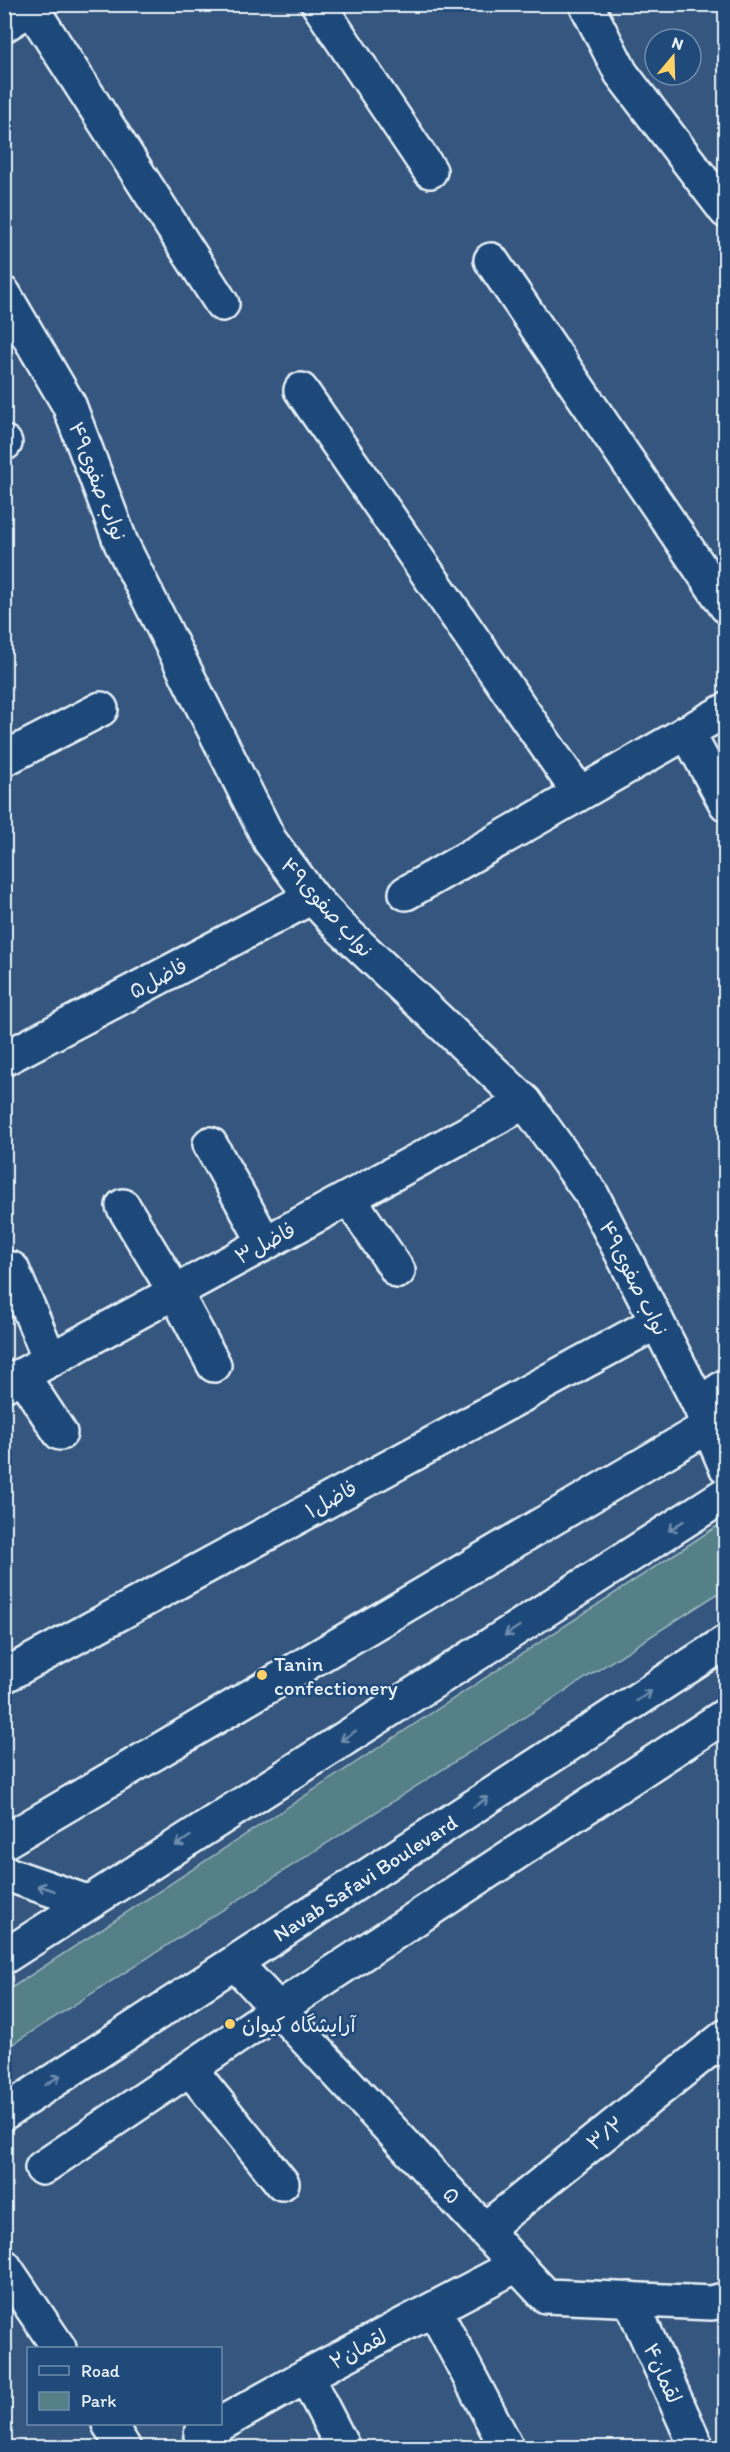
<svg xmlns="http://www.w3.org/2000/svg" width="730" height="2452" font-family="Itim,'Playpen Sans Arabic',sans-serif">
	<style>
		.green { fill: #558088; stroke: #9eb8c0; stroke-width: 1.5 }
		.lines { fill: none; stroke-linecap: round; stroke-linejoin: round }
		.minor-casing { stroke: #e8f1f8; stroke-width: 38 }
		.tertiary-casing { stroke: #e8f1f8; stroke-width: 38 }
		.secondary-casing { stroke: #e8f1f8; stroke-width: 38 }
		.minor { stroke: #1f4a7a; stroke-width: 33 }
		.tertiary { stroke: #1f4a7a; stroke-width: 33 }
		.secondary { stroke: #1f4a7a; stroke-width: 33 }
		.oneway { stroke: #6f8dac }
		.poi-dot { fill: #ffd166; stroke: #1f4a7a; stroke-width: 2 }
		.labels { text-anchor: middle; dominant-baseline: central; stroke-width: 5; stroke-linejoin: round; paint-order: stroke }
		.street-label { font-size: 21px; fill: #e8f1f8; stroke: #1f4a7a }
		.poi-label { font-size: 21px; fill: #e8f1f8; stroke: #1f4a7a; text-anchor: start }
	</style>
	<rect width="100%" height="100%" fill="#35567e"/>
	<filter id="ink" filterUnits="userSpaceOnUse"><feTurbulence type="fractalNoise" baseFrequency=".0167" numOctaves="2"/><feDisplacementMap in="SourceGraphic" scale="12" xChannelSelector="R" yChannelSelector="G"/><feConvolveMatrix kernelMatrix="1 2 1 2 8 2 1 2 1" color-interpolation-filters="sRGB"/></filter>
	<g filter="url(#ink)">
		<!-- green -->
		<polygon class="green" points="725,1521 725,1589 5,2049 5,1992"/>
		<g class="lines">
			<!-- minor casing -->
			<g class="minor-casing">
				<g id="minor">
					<polyline points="29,4 222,304"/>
					<polyline points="318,4 430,171"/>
					<polyline points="586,4 621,73 726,211"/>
					<polyline points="4,25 38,4"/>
					<polyline points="491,260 726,606"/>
					<polyline points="301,390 579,793"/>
					<polyline points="4,443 5,443"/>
					<polyline points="687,732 726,804"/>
					<polyline points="4,759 101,709"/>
					<polyline points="406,893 726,710"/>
					<polyline points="4,1059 312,897"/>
					<polyline points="210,1144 265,1243"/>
					<polyline points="349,1198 398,1271"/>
					<polyline points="123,1206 175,1292 214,1365"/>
					<polyline points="12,1269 50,1359"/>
					<polyline points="22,1375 60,1433"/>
					<polyline points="4,1385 525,1102"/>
					<polyline points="699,1404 726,1386"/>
					<polyline points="4,1676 657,1322"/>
					<polyline points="4,1842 709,1426"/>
					<polyline points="235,1963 546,2296 712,2303 726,2299"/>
					<polyline points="190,2069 282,2183"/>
					<polyline points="42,2168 278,2009 726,1715"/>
					<polyline points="484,2230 726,2036"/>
					<polyline points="630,2299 697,2448"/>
					<polyline points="434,2309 507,2448"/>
					<polyline points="306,2376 343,2448"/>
					<polyline points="201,2435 306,2376 517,2265"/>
				</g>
			</g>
			<!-- tertiary casing -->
			<g class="tertiary-casing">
				<g id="tertiary">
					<polyline points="4,294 69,405 121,543 270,841 312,897 341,928 525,1102 592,1195 699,1404 726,1467"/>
					<polyline points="4,1873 87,1902"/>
					<polyline points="4,2266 59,2348"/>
					<polyline points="109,2424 124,2448"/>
				</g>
			</g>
			<!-- secondary casing -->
			<g class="secondary-casing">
				<g id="secondary">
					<polyline points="4,1957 726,1494"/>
					<polyline points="4,2113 726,1642"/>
				</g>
			</g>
			<!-- minor -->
			<use href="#minor" class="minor"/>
			<!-- tertiary -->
			<use href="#tertiary" class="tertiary"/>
			<!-- secondary -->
			<use href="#secondary" class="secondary"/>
		</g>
		<!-- one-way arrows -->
		<defs><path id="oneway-shaft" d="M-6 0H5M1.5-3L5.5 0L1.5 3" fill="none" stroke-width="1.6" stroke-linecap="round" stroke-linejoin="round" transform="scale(1.5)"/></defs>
		<g class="oneway">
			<use href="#oneway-shaft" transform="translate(676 1526) rotate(147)"/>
			<use href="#oneway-shaft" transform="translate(512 1631) rotate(147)"/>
			<use href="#oneway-shaft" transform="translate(644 1696) rotate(-33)"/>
			<use href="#oneway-shaft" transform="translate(348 1736) rotate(147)"/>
			<use href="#oneway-shaft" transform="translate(481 1802) rotate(-33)"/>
			<use href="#oneway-shaft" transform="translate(183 1841) rotate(147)"/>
			<use href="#oneway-shaft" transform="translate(46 1888) rotate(-161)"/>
			<use href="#oneway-shaft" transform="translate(53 2080) rotate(-33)"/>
		</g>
	</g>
	<!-- markers -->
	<g class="poi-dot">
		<circle cx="262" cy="1675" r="6"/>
		<circle cx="230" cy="2024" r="6"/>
	</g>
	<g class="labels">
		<!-- street labels -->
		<g class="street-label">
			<text transform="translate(98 481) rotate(69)">۴۹نواب صفوی</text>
			<text transform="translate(327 907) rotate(48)">۴۹نواب صفوی</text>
			<text transform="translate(158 978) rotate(-28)">۵فاضل</text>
			<text transform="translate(265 1243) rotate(-28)">۳فاضل</text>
			<text transform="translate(634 1278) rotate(63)">۴۹نواب صفوی</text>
			<text transform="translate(331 1499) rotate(-29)">۱فاضل</text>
			<text transform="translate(365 1878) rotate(-33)">Navab Safavi Boulevard</text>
			<text transform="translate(605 2133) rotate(-39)">۳/۲</text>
			<text transform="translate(452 2195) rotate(47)">۵</text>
			<text transform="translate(358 2349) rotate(-28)">۲لقمان</text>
			<text transform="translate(663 2373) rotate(66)">لقمان۴</text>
		</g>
		<!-- poi labels -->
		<g class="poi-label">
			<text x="274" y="1663">Tanin<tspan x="274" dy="24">confectionery</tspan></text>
			<text x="242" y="2024">آرایشگاه کیوان</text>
		</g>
	</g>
	<!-- margin -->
	<rect width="730" height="2452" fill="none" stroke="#1f4a7a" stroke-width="24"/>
	<rect x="12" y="12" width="706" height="2428" fill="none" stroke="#e8f1f8" stroke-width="2" filter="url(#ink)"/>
	<!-- legend -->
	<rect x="27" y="2347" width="195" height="78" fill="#1f4a7a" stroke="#6f8dac" stroke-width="1.5"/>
	<rect x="39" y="2366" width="30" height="9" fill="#1f4a7a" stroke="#6f8dac" stroke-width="1.5"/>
	<text x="81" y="2377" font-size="18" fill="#e8f1f8">Road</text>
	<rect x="39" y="2392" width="30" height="18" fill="#558088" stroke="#6f8dac" stroke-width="1.5"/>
	<text x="81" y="2407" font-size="18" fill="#e8f1f8">Park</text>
	<!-- north arrow -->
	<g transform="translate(673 57) rotate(19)"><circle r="28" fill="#1f4a7a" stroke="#6f8dac" stroke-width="1.5"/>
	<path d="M0-4.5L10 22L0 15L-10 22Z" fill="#ffd166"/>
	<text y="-9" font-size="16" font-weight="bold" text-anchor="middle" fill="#e8f1f8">N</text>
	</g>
</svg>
